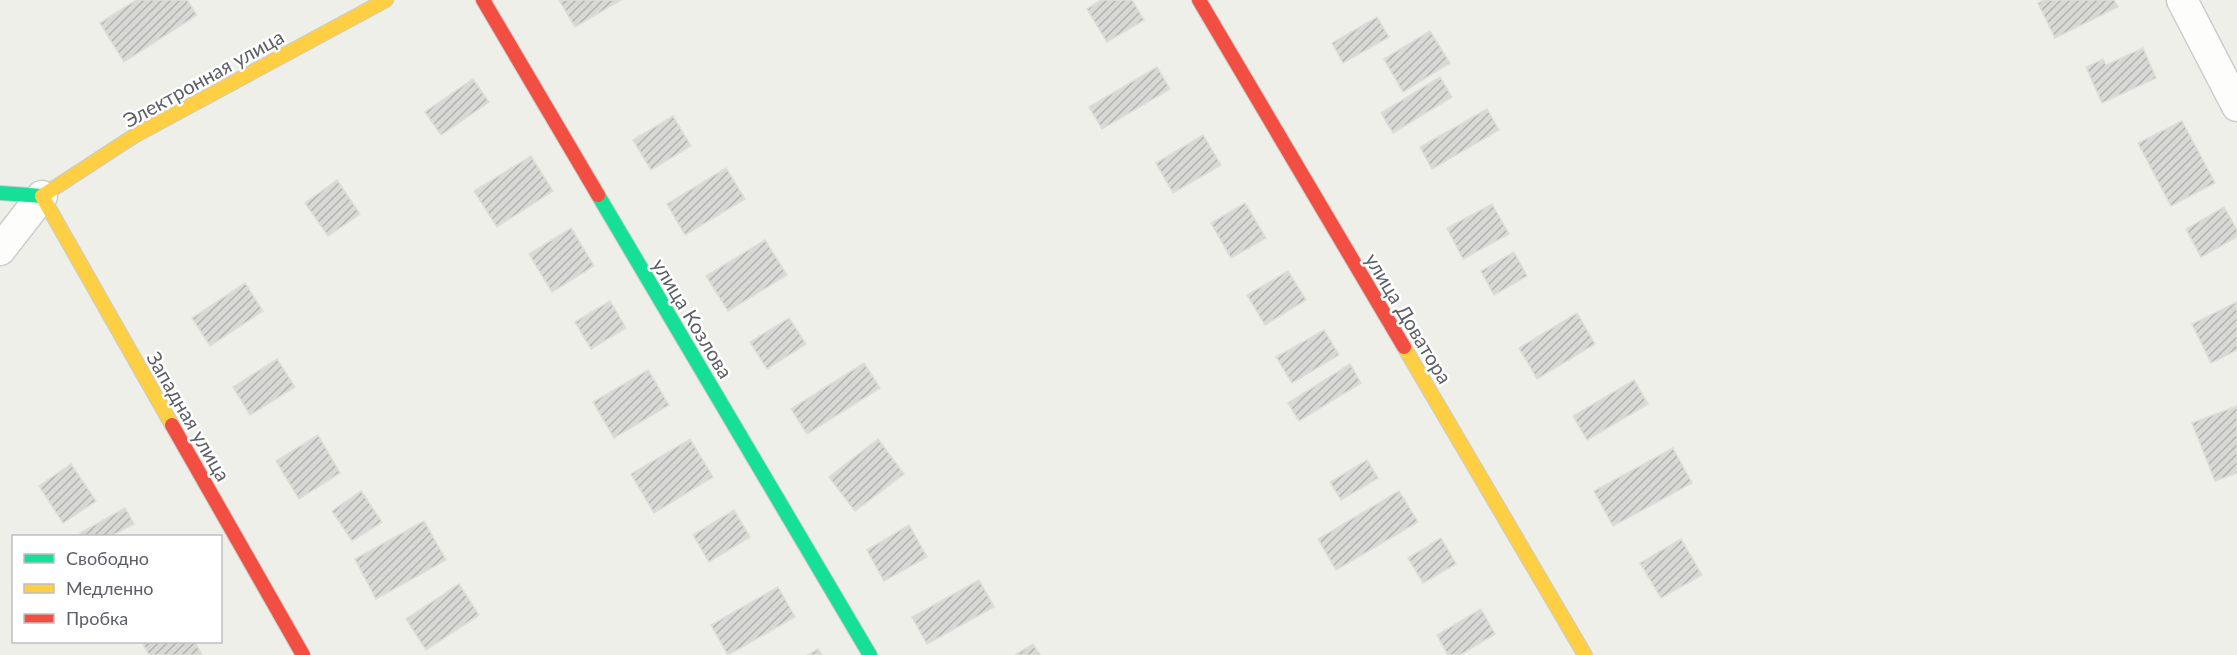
<svg xmlns="http://www.w3.org/2000/svg" width="2237" height="655" font-family="Lato,sans-serif">
	<style>
		.building { fill: url(#building-hatch); stroke: #deded8; stroke-width: 1.5 }
		.lines { fill: none; stroke-linecap: round; stroke-linejoin: round }
		.street-casing { stroke: #cbcdcb; stroke-width: 33 }
		.fast-casing { stroke: #cbccca; stroke-width: 16 }
		.slow-casing { stroke: #cbccca; stroke-width: 16 }
		.jam-casing { stroke: #cbccca; stroke-width: 16 }
		.street { stroke: #fdfdfc; stroke-width: 30 }
		.fast { stroke: #16e098; stroke-width: 14 }
		.slow { stroke: #ffcf43; stroke-width: 14 }
		.jam { stroke: #f24e42; stroke-width: 14 }
		.labels { text-anchor: middle; dominant-baseline: central; stroke-width: 5; stroke-linejoin: round; paint-order: stroke }
		.street-label { font-size: 20px; fill: #5e6067; stroke: #fff }
	</style>
	<defs>
		<pattern id="building-hatch" width="6" height="6" patternUnits="userSpaceOnUse" patternTransform="scale(1.5)"><rect width="6" height="6" fill="#d8d8d4"/><path d="M-1 1l2-2M0 6l6-6M5 7l2-2" fill="none" stroke="#b2b3b0"/></pattern>
	</defs>
	<rect width="100%" height="100%" fill="#efefe9"/>
	<!-- building -->
	<g class="building">
		<polygon points="136,0 187,0 197,15 124,62 100,23"/>
		<polygon points="559,0 621,0 575,27"/>
		<polygon points="1101,0 1132,0 1144,20 1107,42 1087,9"/>
		<polygon points="2044,0 2114,0 2118,7 2055,38 2038,3"/>
		<polygon points="1377,17 1389,37 1343,63 1332,43"/>
		<polygon points="1430,31 1450,63 1403,92 1384,59"/>
		<polygon points="2143,48 2156,78 2102,103 2086,67 2103,59 2106,65"/>
		<polygon points="1157,67 1170,89 1102,129 1089,107"/>
		<polygon points="1440,77 1452,97 1393,133 1381,113"/>
		<polygon points="473,79 489,102 441,135 425,112"/>
		<polygon points="1487,109 1499,130 1432,169 1420,147"/>
		<polygon points="673,116 691,146 651,170 633,140"/>
		<polygon points="2182,121 2215,183 2171,206 2138,143"/>
		<polygon points="1203,135 1221,165 1173,193 1156,163"/>
		<polygon points="531,156 553,191 497,227 474,191"/>
		<polygon points="726,168 745,199 685,235 667,204"/>
		<polygon points="337,180 360,214 328,236 305,203"/>
		<polygon points="1245,203 1266,238 1231,258 1211,223"/>
		<polygon points="1492,204 1509,234 1463,259 1447,228"/>
		<polygon points="2224,207 2237,230 2237,237 2201,257 2186,229"/>
		<polygon points="571,228 594,266 552,292 529,254"/>
		<polygon points="765,240 787,275 728,311 706,276"/>
		<polygon points="1514,252 1527,276 1494,295 1481,271"/>
		<polygon points="1288,271 1306,300 1265,325 1247,295"/>
		<polygon points="245,283 263,311 210,346 192,318"/>
		<polygon points="610,301 626,328 591,349 575,322"/>
		<polygon points="2237,302 2237,350 2211,363 2192,324"/>
		<polygon points="1577,313 1595,344 1537,379 1519,348"/>
		<polygon points="789,318 806,344 767,369 750,342"/>
		<polygon points="1324,330 1339,355 1292,383 1276,357"/>
		<polygon points="277,359 295,387 250,415 233,387"/>
		<polygon points="864,363 880,388 807,434 791,409"/>
		<polygon points="1350,364 1361,383 1299,421 1288,403"/>
		<polygon points="648,370 669,405 614,438 593,402"/>
		<polygon points="1634,380 1648,404 1587,440 1573,416"/>
		<polygon points="2237,406 2237,473 2215,481 2192,423"/>
		<polygon points="318,435 340,473 299,499 276,461"/>
		<polygon points="690,439 713,477 654,513 631,474"/>
		<polygon points="878,439 904,474 855,511 829,477"/>
		<polygon points="1673,448 1692,483 1613,526 1594,491"/>
		<polygon points="1367,460 1378,478 1341,500 1330,482"/>
		<polygon points="71,464 96,501 63,523 39,486"/>
		<polygon points="361,491 382,522 352,541 332,511"/>
		<polygon points="1399,491 1418,522 1336,570 1318,539"/>
		<polygon points="125,508 134,524 111,536 81,536 80,533"/>
		<polygon points="734,510 750,537 709,562 693,535"/>
		<polygon points="424,521 446,560 376,599 355,559"/>
		<polygon points="909,525 927,557 884,581 867,550"/>
		<polygon points="1441,538 1456,564 1423,583 1408,558"/>
		<polygon points="1681,539 1702,575 1661,598 1640,563"/>
		<polygon points="979,580 994,607 927,644 912,617"/>
		<polygon points="459,584 479,615 426,650 406,619"/>
		<polygon points="778,587 795,617 728,655 711,625"/>
		<polygon points="1481,609 1495,634 1460,655 1448,655 1437,635"/>
		<polygon points="142,642 195,642 202,655 149,655"/>
		<polygon points="1033,644 1040,655 1015,655"/>
		<polygon points="818,649 822,655 808,655"/>
	</g>
	<g class="lines">
		<!-- street casing -->
		<g class="street-casing">
			<g id="street">
				<polyline points="2182,0 2237,106"/>
				<polyline points="0,250 42,196"/>
			</g>
		</g>
		<!-- fast casing -->
		<g class="fast-casing">
			<g id="fast">
				<polyline points="0,193 42,196"/>
				<polyline points="598,195 870,655"/>
			</g>
		</g>
		<!-- slow casing -->
		<g class="slow-casing">
			<g id="slow">
				<polyline points="42,196 172,425"/>
				<polyline points="42,196 134,136 386,0"/>
				<polyline points="1404,347 1585,655"/>
			</g>
		</g>
		<!-- jam casing -->
		<g class="jam-casing">
			<g id="jam">
				<polyline points="483,0 598,195"/>
				<polyline points="1199,0 1404,347"/>
				<polyline points="172,425 303,655"/>
			</g>
		</g>
		<!-- street -->
		<use href="#street" class="street"/>
		<!-- fast -->
		<use href="#fast" class="fast"/>
		<!-- slow -->
		<use href="#slow" class="slow"/>
		<!-- jam -->
		<use href="#jam" class="jam"/>
	</g>
	<g class="labels">
		<!-- street labels -->
		<g class="street-label">
			<text transform="translate(203 78) rotate(-29)">Электронная улица</text>
			<text transform="translate(693 318) rotate(59)">улица Козлова</text>
			<text transform="translate(1409 318) rotate(59)">улица Доватора</text>
			<text transform="translate(189 416) rotate(60)">Западная улица</text>
		</g>
	</g>
	<!-- legend -->
	<rect x="12" y="535" width="210" height="108" fill="#ffffff" stroke="#bfbfc2" stroke-width="1.5"/>
	<rect x="24" y="554" width="30" height="9" fill="#16e098" stroke="#bfbfc2" stroke-width="1.5"/>
	<text x="66" y="565" font-size="18" fill="#5e6067">Свободно</text>
	<rect x="24" y="584" width="30" height="9" fill="#ffcf43" stroke="#bfbfc2" stroke-width="1.5"/>
	<text x="66" y="595" font-size="18" fill="#5e6067">Медленно</text>
	<rect x="24" y="614" width="30" height="9" fill="#f24e42" stroke="#bfbfc2" stroke-width="1.5"/>
	<text x="66" y="625" font-size="18" fill="#5e6067">Пробка</text>
</svg>
